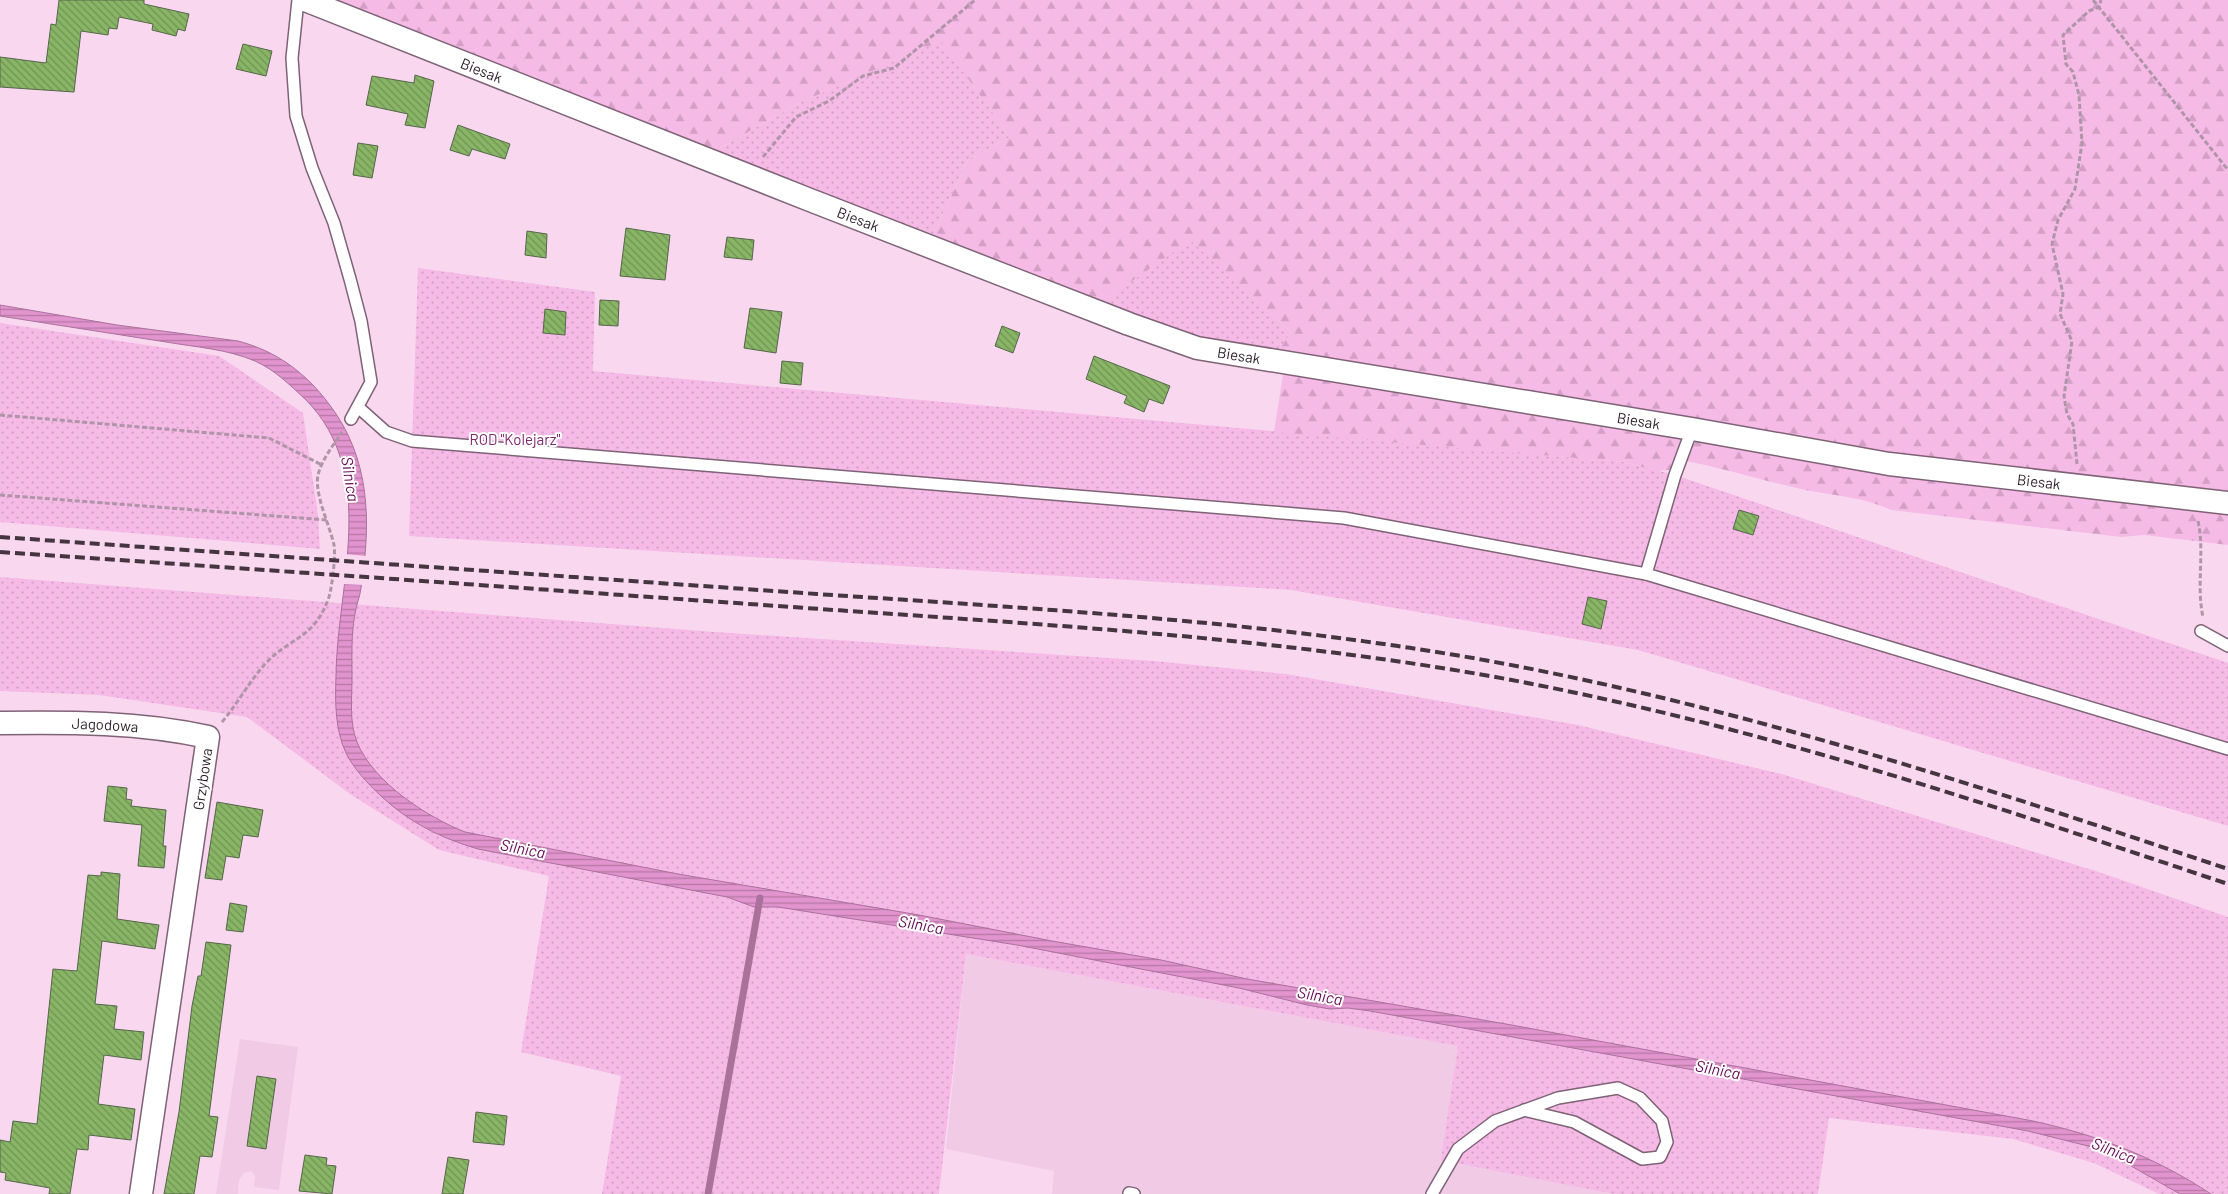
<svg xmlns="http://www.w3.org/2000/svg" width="2228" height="1194" font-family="Barlow,sans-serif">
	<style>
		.built { fill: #f1cae6 }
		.grass { fill: url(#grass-dots) }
		.forest { fill: url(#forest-firs) }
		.water { fill: url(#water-rules); stroke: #aa719b }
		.pier { fill: #f9d8ef }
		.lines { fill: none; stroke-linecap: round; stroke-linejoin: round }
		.stream { stroke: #aa719b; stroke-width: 7 }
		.building { fill: url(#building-back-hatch); stroke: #55664a }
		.lane-casing { stroke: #7e6276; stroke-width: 14 }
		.street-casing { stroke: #7e6276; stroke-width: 25 }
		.path { stroke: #af95a7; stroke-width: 3; stroke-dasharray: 5 2.5; stroke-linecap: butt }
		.lane { stroke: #fff; stroke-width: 11 }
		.street { stroke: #fff; stroke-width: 22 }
		.rail { stroke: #44353f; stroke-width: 4; stroke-dasharray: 10 5; stroke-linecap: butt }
		.labels { text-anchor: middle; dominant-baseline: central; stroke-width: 4; stroke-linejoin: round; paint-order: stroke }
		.street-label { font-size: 15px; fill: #2b1f27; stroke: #fff }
		.park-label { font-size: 15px; fill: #81296f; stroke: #fff }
		.water-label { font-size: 16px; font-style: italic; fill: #660957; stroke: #fff }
	</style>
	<defs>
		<pattern id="grass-dots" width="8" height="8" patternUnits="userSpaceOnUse" patternTransform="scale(1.25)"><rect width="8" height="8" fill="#f6bae6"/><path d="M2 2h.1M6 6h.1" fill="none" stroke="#d39fc5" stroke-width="1.8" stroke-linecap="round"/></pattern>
		<pattern id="forest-firs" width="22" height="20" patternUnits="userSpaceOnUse" patternTransform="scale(1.25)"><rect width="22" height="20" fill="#f6bae6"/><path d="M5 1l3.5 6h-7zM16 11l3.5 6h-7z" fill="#d39fc5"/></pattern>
		<pattern id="water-rules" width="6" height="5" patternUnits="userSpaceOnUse" patternTransform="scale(1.25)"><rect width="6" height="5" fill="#e194cd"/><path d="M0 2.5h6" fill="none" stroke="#b778a6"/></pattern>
		<pattern id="building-back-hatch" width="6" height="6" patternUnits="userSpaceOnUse" patternTransform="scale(1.25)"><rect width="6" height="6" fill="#89b566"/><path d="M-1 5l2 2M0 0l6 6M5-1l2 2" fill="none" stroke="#709354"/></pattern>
	</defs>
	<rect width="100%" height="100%" fill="#f9d8ef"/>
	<!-- built -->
	<g class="built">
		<polygon points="966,954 1459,1046 1623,1194 1052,1194 1054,1171 946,1149"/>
		<polygon points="240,1039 298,1047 279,1190 254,1187 255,1176 251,1171 244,1173 239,1180 238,1194 216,1194"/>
	</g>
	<!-- grass -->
	<g class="grass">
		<polygon points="941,40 1010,137 968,160 931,239 713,152 801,102"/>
		<polygon points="1190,239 1291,332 1276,356 1199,341 1098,305"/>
		<polygon points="418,268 595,292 593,371 1623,462 1675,475 2228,663 2228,826 1638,650 1291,590 409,536"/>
		<polygon points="0,323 219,356 303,413 318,515 320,549 0,522"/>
		<polygon points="0,577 715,632 1154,661 1286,674 1578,725 1785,775 2099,872 2228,917 2228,1194 2159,1194 2094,1163 2013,1139 1829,1118 1818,1194 1614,1194 1441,1160 1458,1046 966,954 939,1194 602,1194 621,1076 521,1052 549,876 439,850 350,794 247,717 99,695 0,691"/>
	</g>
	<!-- forest -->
	<path class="forest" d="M329,0H2228V545L2144,535L2121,537L1891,510C1864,497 1835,496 1805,490C1764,481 1723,468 1681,460L1678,469L1658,471L1623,462L1274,432L1284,368L1270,364L1291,332L1190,240L1098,305L931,239L968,160L1010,137L941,41L801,102L713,152Z"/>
	<!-- water -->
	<path class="water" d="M0,305L117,325L238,341C276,351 305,372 329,404C371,459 371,522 361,588C360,597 356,605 355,614C351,634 352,657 352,678C352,699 349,722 357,742C373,782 427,817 465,832L678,874L919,915L1052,941L1161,960L1247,979L1506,1024L2033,1121C2097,1135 2155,1157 2211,1194H2180L2112,1155L2092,1147L2028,1131L1370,1011L1348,1008L1330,1009L1307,1005L1239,988L1017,945L778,907H754L727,897L478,849C441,838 410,823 381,796C368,784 354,769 346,753C335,730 335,701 336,676C337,585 379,474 306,400C290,385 275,370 255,361C227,349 195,347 166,342C111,333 55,325 0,316Z"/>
	<!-- pier -->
	<polygon class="pier" points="344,554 366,556 364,585 341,584"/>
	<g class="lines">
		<!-- stream -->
		<polyline class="stream" points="708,1194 760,898"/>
	</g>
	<!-- building -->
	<g class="building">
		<polygon points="59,0 144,0 144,4 189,14 185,31 178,29 176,36 152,30 153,24 119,17 117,29 109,28 108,35 81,31 74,92 0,87 0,57 46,63 51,24 56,25"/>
		<polygon points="243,44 272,51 266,76 236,69"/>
		<polygon points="415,75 434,81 425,128 405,125 408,114 366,105 372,76 414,83"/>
		<polygon points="458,125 510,144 505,159 472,149 469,156 450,150"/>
		<polygon points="358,143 378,146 372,178 353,175"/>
		<polygon points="626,228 670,235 665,280 620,276"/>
		<polygon points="527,231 547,234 546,258 525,255"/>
		<polygon points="727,237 754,240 752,260 724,257"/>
		<polygon points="600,300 619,301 618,326 599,325"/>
		<polygon points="750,308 782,312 776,353 744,348"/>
		<polygon points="545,309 566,312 565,335 543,333"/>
		<polygon points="1002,326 1020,333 1013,353 995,346"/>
		<polygon points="1094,356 1170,386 1163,404 1149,399 1144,412 1124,403 1127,396 1086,379"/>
		<polygon points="782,361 803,363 801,385 780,383"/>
		<polygon points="1739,510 1759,516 1753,535 1733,529"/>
		<polygon points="1588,597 1607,601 1601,629 1582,624"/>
		<polygon points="108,786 127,788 126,799 132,800 131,806 166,810 163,846 166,846 164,868 138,866 142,825 104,821"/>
		<polygon points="217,802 263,810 258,837 243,835 239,858 226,856 222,880 205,878"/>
		<polygon points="101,872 120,874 117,919 159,925 155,949 102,941 95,1004 117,1006 114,1029 144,1032 141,1060 104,1055 98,1104 135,1109 131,1140 89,1135 88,1150 77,1149 70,1194 49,1194 50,1188 5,1180 6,1173 0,1172 0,1140 10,1142 13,1121 37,1124 53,969 77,971 88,875 101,876"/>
		<polygon points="230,903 247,906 243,932 226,930"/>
		<polygon points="206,942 231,945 209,1116 218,1117 212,1157 200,1156 194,1194 164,1194 179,1112 192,1006 198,976 201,976"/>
		<polygon points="257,1076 276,1079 266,1149 247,1146"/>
		<polygon points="476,1112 507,1116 504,1145 473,1142"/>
		<polygon points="305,1155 327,1158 326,1165 336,1166 332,1194 299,1191"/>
		<polygon points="448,1157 469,1160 463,1194 442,1194"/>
	</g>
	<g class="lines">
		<!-- lane casing -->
		<g class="lane-casing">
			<g id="lane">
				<polyline points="298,0 292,58 296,116 312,168 334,223 350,279 361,321 371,382 351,419"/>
				<polyline points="358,407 386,432 412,441 1344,518 1646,574"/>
				<polyline points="1692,429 1675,475 1646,574 2228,749"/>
				<polyline points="2201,631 2228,646"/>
				<polyline points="1129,1193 1134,1194"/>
				<polyline points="1432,1194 1458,1149 1495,1121 1558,1098 1618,1088 1640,1098 1662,1121 1667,1142 1660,1157 1642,1159 1574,1122 1524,1110"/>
			</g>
		</g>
		<!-- street casing -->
		<g class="street-casing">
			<g id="street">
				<path id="s1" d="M305,0L810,200L1129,324L1197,348L1692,429L1889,464L2228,503"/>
				<path id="s2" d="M0,723C70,722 140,722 208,737L141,1194"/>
			</g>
		</g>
		<!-- path -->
		<g class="path">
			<polyline points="2093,0 2228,170"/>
			<polyline points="763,157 796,117 829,101 863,76 894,68 975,0"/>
			<polyline points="0,415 269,438 322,465"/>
			<polyline points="2077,464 2073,424 2067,414 2064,396 2072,341 2060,314 2063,294 2052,244 2058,220 2075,189 2082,143 2079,95 2073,72 2066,64 2063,35 2089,11 2099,7 2101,0"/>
			<polyline points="0,495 327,520"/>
			<path d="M2198,521C2205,552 2196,585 2203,617"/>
			<path d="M222,722C238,703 249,682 265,664C291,636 314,640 329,597C332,587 336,555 334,545C330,526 314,494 318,475C322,459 333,446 342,432"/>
		</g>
		<!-- lane -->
		<use href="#lane" class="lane"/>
		<!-- street -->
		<use href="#street" class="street"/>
		<!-- rail -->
		<g class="rail">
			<path d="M0,537C272,556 545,575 817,594C1040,609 1264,621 1484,660C1739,706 1983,787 2228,869"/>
			<path d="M0,552C269,570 537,589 806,608C1033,624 1260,636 1484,675C1739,720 1983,802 2228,884"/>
		</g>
	</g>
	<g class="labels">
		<!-- street labels -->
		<g class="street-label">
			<text stroke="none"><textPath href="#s1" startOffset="190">Biesak</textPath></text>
			<text stroke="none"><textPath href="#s1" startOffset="595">Biesak</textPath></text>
			<text stroke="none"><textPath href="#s1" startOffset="1000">Biesak</textPath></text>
			<text stroke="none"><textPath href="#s1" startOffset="1405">Biesak</textPath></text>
			<text stroke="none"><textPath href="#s1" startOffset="1810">Biesak</textPath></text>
			<text stroke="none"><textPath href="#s2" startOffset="105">Jagodowa</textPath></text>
			<text transform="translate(202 779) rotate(-82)">Grzybowa</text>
		</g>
		<!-- park labels -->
		<g class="park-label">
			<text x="515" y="439">ROD "Kolejarz"</text>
		</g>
		<!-- water labels -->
		<g class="water-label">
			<text transform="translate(351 479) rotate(81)">Silnica</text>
			<text transform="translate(523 848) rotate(11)">Silnica</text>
			<text transform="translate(921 924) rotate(10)">Silnica</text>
			<text transform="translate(1320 995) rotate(10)">Silnica</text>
			<text transform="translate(1718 1069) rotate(11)">Silnica</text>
			<text transform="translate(2114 1150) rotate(22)">Silnica</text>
		</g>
	</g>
</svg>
